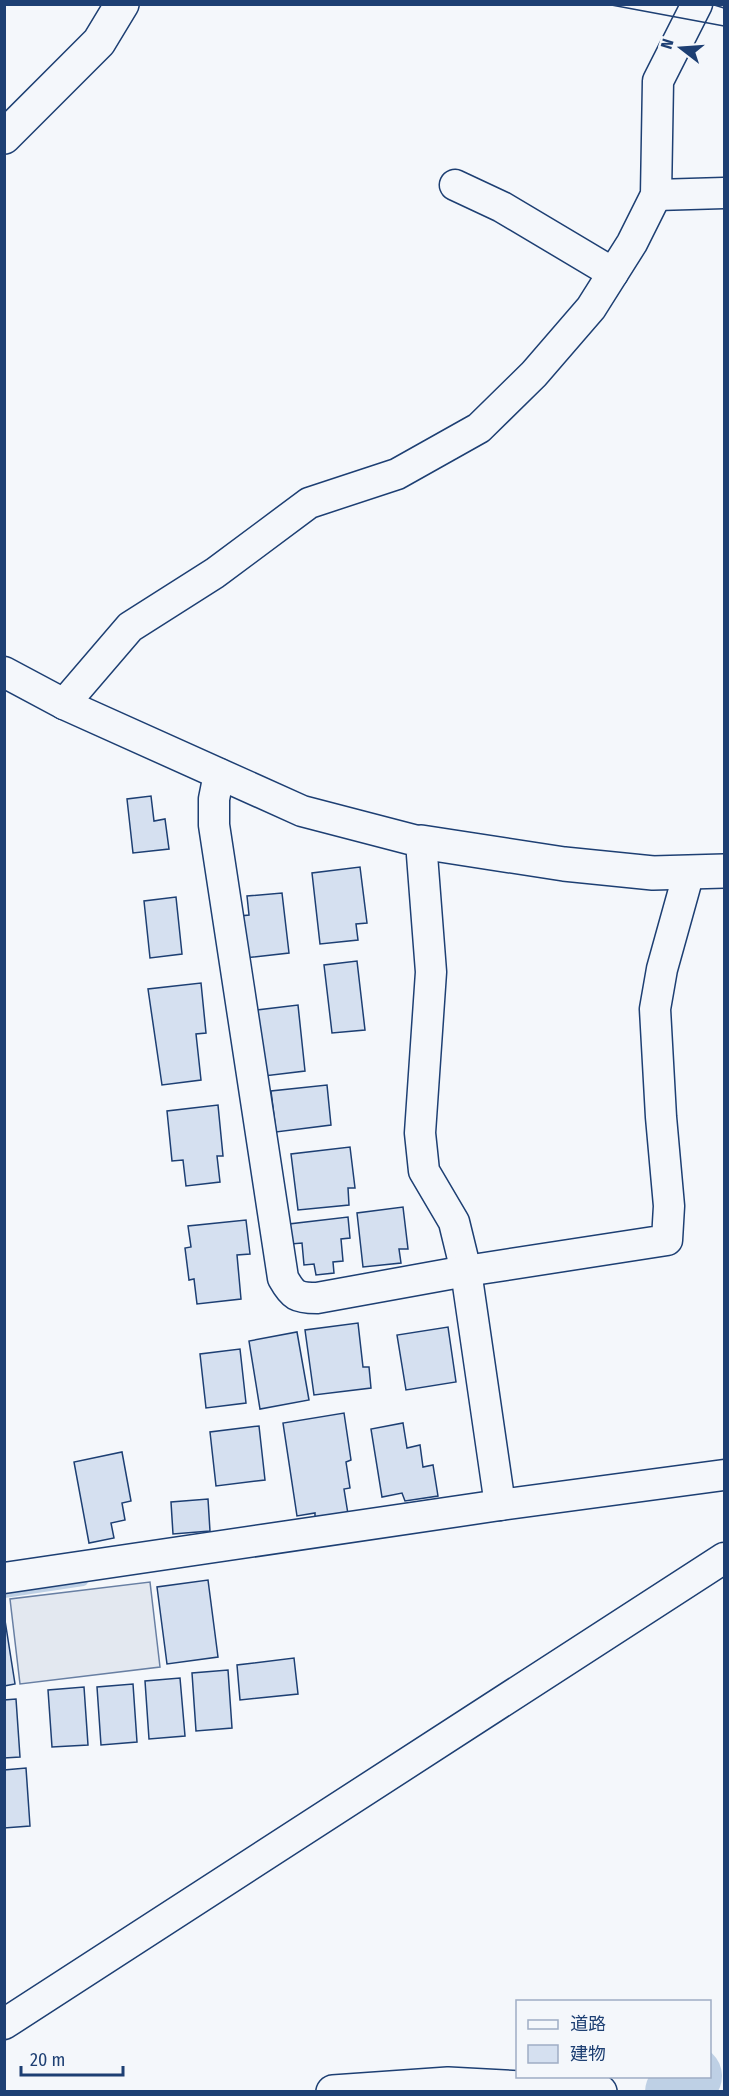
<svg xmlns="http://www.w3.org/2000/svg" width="729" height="2096" font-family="'Fira Sans Condensed','Noto Sans JP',sans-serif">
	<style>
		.parking { fill: #e3e8f0; stroke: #687fa3; stroke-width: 1.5 }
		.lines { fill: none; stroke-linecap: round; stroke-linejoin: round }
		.stream { stroke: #bed0e5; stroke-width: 10 }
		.river { stroke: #bed0e5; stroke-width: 62 }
		.building { fill: #d5e0f0; stroke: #1d3f73; stroke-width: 1.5 }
		.street-casing { stroke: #1d3f73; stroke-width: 33 }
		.secondary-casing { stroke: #1d3f73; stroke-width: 36 }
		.primary-casing { stroke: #1d3f73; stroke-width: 36 }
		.street { stroke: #f4f7fb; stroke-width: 30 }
		.secondary { stroke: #f4f7fb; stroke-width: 33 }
		.primary { stroke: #f4f7fb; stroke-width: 33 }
		.tram { stroke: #1d3f73; stroke-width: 1.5 }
	</style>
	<rect width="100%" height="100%" fill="#f4f7fb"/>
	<!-- parking -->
	<polygon class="parking" points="150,1582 160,1667 20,1684 10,1599"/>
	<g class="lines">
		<!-- stream -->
		<polyline class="stream" points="4,1593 83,1581"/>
		<!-- river -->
		<polyline class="river" points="676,2092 691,2076"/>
	</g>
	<!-- building -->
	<g class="building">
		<polygon points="151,796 154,821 165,819 169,849 133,853 127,799"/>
		<polygon points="360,867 367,923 356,924 358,940 320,944 312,873"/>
		<polygon points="282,893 289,953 244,958 240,916 249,915 247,896"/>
		<polygon points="176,897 182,954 150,958 144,901"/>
		<polygon points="357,961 365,1030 332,1033 324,965"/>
		<polygon points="201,983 206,1033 196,1034 201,1080 162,1085 148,989"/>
		<polygon points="298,1005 305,1071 264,1076 257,1010"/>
		<polygon points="327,1085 331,1125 276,1132 271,1091"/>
		<polygon points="218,1105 223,1156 217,1156 220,1182 186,1186 183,1160 172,1161 167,1111"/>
		<polygon points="350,1147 355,1188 348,1188 349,1205 298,1210 291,1154"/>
		<polygon points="403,1207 408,1249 399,1249 401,1263 363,1267 357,1213"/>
		<polygon points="348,1217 350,1238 341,1239 343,1261 333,1262 334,1273 316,1275 314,1264 304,1265 302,1243 291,1244 289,1224"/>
		<polygon points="246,1220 250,1254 237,1255 241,1299 197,1304 194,1279 189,1280 185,1248 191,1247 188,1226"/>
		<polygon points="358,1323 363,1367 369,1367 371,1388 314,1395 305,1330"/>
		<polygon points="448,1327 456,1382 406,1390 397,1335"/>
		<polygon points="297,1332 309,1400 260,1409 249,1341"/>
		<polygon points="240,1349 246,1403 206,1408 200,1354"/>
		<polygon points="344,1413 351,1460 346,1462 350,1488 344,1489 348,1514 315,1519 315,1513 297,1516 283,1423"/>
		<polygon points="403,1423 407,1448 420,1445 423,1467 433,1465 438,1496 405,1501 402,1493 382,1497 371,1429"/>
		<polygon points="259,1426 265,1480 216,1486 210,1432"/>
		<polygon points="122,1452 131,1501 122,1503 125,1520 111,1523 114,1538 89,1543 74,1462"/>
		<polygon points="208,1499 210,1531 173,1534 171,1502"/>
		<polygon points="208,1580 218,1657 167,1664 157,1587"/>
		<polygon points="4,1614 15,1684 4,1686"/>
		<polygon points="294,1658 298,1694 240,1700 237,1665"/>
		<polygon points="228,1670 232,1728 196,1731 192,1673"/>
		<polygon points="180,1678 185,1736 149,1739 145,1681"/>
		<polygon points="133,1684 137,1742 101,1745 97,1687"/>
		<polygon points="84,1687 88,1745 52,1747 48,1690"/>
		<polygon points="16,1699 20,1757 4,1758 4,1700"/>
		<polygon points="26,1768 30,1826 4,1828 4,1770"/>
	</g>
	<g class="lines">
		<!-- street casing -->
		<g class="street-casing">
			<g id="street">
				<polyline points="455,185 502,207 613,273"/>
				<polyline points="656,195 724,193"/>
				<polyline points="4,672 64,704 302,811 421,842 431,972 420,1133 424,1171 454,1222 466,1271 500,1505"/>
				<polyline points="64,704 130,627 215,573 309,503 397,474 479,428 534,374 591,308 632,243 656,195 658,81 697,4"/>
				<path d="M219,774L214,799V825L283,1278C293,1296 297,1298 317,1298L466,1271L667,1240L669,1206L661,1117L655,1009L662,969L689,872"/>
				<polyline points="4,1578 500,1505 724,1475"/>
				<polyline points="4,2024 724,1558"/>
			</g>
		</g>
		<!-- secondary casing -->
		<g class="secondary-casing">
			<g id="secondary">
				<polyline points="4,137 99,42 122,4"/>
				<polyline points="421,842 564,864 653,873 724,871"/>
			</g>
		</g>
		<!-- primary casing -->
		<g class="primary-casing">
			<polyline id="primary" points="333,2092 448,2084 600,2092"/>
		</g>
		<!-- street -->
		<use href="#street" class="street"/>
		<!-- secondary -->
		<use href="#secondary" class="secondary"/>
		<!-- primary -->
		<use href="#primary" class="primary"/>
		<!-- tram -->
		<g class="tram">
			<polyline points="606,4 724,26"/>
			<polyline points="711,4 724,8"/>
		</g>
	</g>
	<!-- border -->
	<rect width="729" height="2096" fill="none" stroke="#1d3f73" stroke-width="12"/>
	<!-- legend -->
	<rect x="516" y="2000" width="195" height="78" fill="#f4f7fb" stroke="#9eadc5" stroke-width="1.5"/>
	<rect x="528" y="2020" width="30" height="9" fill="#f4f7fb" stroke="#9eadc5" stroke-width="1.5"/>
	<text x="570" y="2030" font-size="18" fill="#1d3f73">道路</text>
	<rect x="528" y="2045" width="30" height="18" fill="#d5e0f0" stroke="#9eadc5" stroke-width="1.5"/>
	<text x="570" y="2060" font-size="18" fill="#1d3f73">建物</text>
	<!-- north arrow -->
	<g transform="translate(681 48) rotate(287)" stroke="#f4f7fb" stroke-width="4.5" paint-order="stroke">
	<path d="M0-4.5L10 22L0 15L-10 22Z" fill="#1d3f73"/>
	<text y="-9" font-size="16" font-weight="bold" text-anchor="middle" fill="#1d3f73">N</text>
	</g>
	<!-- scale -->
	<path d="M21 2066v9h102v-9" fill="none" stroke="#1d3f73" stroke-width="3"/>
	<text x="30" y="2066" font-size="18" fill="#1d3f73" stroke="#f4f7fb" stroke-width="4.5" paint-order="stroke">20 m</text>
</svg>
